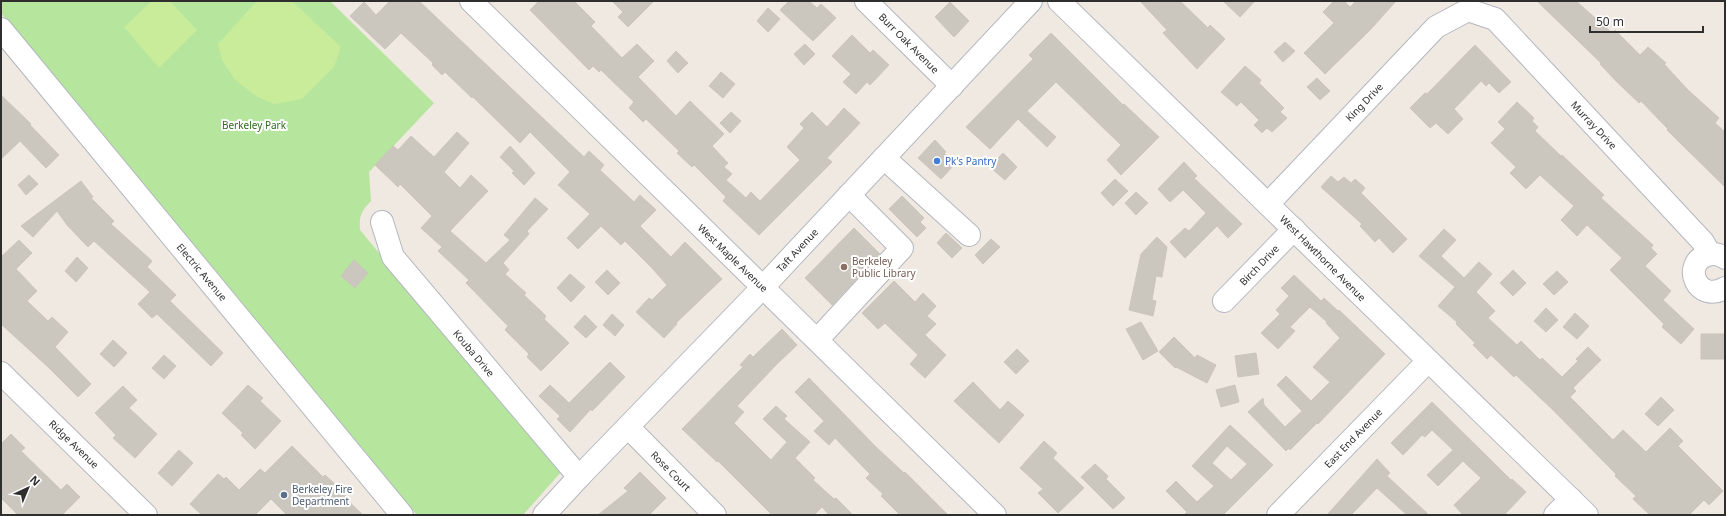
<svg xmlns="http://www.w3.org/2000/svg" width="1726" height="516" font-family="'Noto Sans',sans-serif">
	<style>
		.grass { fill: #b6e59e }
		.pitch { fill: #c9ec9a }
		.building { fill: #cbc7bf; stroke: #cbc5ba; fill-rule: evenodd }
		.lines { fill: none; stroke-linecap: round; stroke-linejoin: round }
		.minor-casing { stroke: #b4b7c1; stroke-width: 24 }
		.minor { stroke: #fff; stroke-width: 22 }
		.shop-dot { fill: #3f7fe0; stroke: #fff; stroke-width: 1.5 }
		.education-dot { fill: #8d6e63; stroke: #fff; stroke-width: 1.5 }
		.service-dot { fill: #5c6f8a; stroke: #fff; stroke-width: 1.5 }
		.labels { text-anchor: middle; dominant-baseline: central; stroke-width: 4; stroke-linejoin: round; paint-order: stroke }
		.street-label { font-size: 10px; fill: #2e2e2e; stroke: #fff }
		.park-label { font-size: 10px; fill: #2c6e1b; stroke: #fff }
		.shop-label { font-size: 10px; fill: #366cbe; stroke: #fff; text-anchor: start }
		.education-label { font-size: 10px; fill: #785e54; stroke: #fff; text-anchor: start }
		.service-label { font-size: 10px; fill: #4e5e75; stroke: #fff; text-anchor: start }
	</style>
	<rect width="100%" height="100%" fill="#efe9e1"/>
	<!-- grass -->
	<path class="grass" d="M1,1H330L434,103L369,172L371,201C361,211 359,216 360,230L561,472L523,515H417L1,13Z"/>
	<!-- pitch -->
	<g class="pitch">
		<polygon points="152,1 170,1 197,30 159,68 124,27"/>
		<polygon points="257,1 292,1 341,47 334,67 302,99 274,104 256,96 235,80 222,60 218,44"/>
	</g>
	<!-- building -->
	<g class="building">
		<polygon points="390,1 419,1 584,157 589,151 604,165 600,170 634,202 640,195 656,210 640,226 671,257 685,242 722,279 676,323 677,324 664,338 636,312 649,298 652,300 667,285 652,268 625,241 621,245 601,226 578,249 567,238 590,214 558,185 570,172 530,132 520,143 473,97 472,98 445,72 442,75 432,65 433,63 401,33 385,49 350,16 364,2 376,15"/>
		<polygon points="539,1 574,1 595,22 591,26 622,58 637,44 654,61 638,77 676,116 690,101 724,134 712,146 728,163 724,167 732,174 726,180 746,198 751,192 760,201 800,160 787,147 804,128 800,124 812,112 827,127 844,108 860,123 827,158 832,162 759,235 723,201 726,197 694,165 692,167 677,153 679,151 646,119 643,122 629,108 634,102 601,70 599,72 593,66 589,70 530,10"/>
		<polygon points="612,1 654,1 628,27 618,17 623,12"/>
		<polygon points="789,1 809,1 817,8 821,4 836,18 813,41 780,10"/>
		<polygon points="1140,1 1180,1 1208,28 1210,25 1225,39 1197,69 1163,33 1167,30"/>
		<polygon points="1223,1 1255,1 1240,17"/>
		<polygon points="1334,1 1344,1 1350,7 1356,1 1396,1 1371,29 1325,74 1304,53 1334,23 1323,12"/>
		<polygon points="1537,1 1576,1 1612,33 1615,30 1640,55 1648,47 1666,63 1664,64 1688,90 1719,118 1715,123 1725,132 1725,187 1667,130 1668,129 1641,101 1639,103 1616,81 1600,64 1601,63"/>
		<polygon points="950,2 969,21 954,37 935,17"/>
		<polygon points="768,8 780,19 768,32 757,21"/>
		<polygon points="1051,33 1123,105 1124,104 1159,137 1121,175 1107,160 1121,145 1056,82 1027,111 1056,137 1047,147 1018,119 990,149 966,127 1033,59 1029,55"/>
		<polygon points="852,35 870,53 873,50 889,65 870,85 867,82 856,94 843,82 851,74 832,56"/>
		<polygon points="1285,42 1295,51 1283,62 1274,52"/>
		<polygon points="805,44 815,54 804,65 794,54"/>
		<polygon points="1475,45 1511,82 1499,93 1489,83 1486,86 1481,81 1454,109 1463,119 1448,134 1436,123 1430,128 1410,108 1425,93 1427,94"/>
		<polygon points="676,51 688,63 678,73 667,61"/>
		<polygon points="1245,66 1261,80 1259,83 1284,108 1280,112 1287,118 1272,132 1267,128 1262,133 1254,125 1259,120 1241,102 1237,106 1221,92"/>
		<polygon points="721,72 735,84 723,98 709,86"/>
		<polygon points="1317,78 1330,91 1320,100 1307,87"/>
		<polygon points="1,95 31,124 30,125 59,155 46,168 20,141 1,159"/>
		<polygon points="1517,102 1534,118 1532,121 1538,127 1535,131 1561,156 1562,155 1585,177 1604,195 1601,198 1653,245 1651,248 1657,254 1645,266 1671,291 1663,300 1694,329 1681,344 1662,327 1664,324 1610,270 1622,258 1587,225 1577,236 1561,220 1574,206 1540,175 1526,189 1510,173 1516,167 1491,143 1505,129 1498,122"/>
		<polygon points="731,112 741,121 730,133 720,123"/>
		<polygon points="457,132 469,143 444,172 460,188 471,175 488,191 450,231 486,263 510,240 504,235 535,198 548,209 527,231 529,234 503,263 509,270 505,274 526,293 524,295 546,316 544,319 569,343 541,371 527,357 529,354 505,330 508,326 466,283 469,280 438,251 442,247 421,228 432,216 400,184 398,187 375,165 393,146 398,150 411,136 434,157"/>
		<polygon points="935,140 946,152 944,153 955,164 941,179 918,158"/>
		<polygon points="510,146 535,173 524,185 512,173 514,171 500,157"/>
		<polygon points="1003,153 1017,167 1005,180 990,167"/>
		<polygon points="1184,162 1197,176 1194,178 1242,224 1228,238 1217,226 1185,258 1170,242 1185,228 1189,231 1206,213 1183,190 1170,202 1158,189"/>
		<polygon points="29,175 38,184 26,195 18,185"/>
		<polygon points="1331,176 1338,182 1344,177 1351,183 1355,179 1365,188 1361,193 1407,239 1393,253 1379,238 1375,242 1360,226 1362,224 1321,187"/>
		<polygon points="1115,179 1128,191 1113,206 1101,193"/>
		<polygon points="81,181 93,197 91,198 114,221 111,224 152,261 147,267 176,295 170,301 223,353 211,366 157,314 152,318 138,304 150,292 94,241 88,247 67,225 57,211 33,237 21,226"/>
		<polygon points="1136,192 1148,203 1136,215 1125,203"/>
		<polygon points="902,196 924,218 920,222 926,228 917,237 889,209"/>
		<polygon points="854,228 880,254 832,305 805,278"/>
		<polygon points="1444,229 1456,240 1441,256 1464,278 1479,262 1492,274 1476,292 1495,311 1488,318 1517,345 1521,341 1540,360 1542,358 1562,377 1578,361 1576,359 1588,347 1601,360 1573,388 1576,391 1570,397 1613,440 1623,430 1646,452 1670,428 1683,441 1678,446 1723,491 1709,505 1704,500 1689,515 1650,515 1633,499 1636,496 1615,476 1616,474 1553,410 1516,375 1514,377 1491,355 1487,359 1473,345 1475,343 1456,324 1457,322 1438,306 1455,287 1419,256"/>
		<polygon points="946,233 962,248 952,258 937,243"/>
		<polygon points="1157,237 1167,247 1162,277 1156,276 1152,300 1156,301 1153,316 1129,310 1141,254"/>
		<polygon points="991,239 1000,247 983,264 975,255"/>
		<polygon points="19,240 32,253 16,269 37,291 27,301 48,321 52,317 68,332 55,347 91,384 78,397 47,366 1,324 1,257"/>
		<polygon points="77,257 88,268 76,282 65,271"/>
		<polygon points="354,260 368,273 355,288 341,276"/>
		<polygon points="607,270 620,283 608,295 595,282"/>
		<polygon points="1513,270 1526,283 1513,296 1500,283"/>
		<polygon points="1557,271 1568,282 1554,295 1543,284"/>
		<polygon points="570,274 585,287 571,302 557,288"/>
		<polygon points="1294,275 1321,301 1324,298 1338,311 1339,310 1385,354 1318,424 1317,423 1290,450 1289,448 1286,451 1248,412 1263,398 1264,405 1285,427 1302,411 1277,385 1286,376 1311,401 1330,382 1313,367 1340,338 1326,323 1327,322 1310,307 1290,327 1295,331 1278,349 1261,333 1280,314 1276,310 1289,296 1281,288"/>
		<polygon points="894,281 915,302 923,293 936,306 927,316 936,324 925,335 946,355 925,378 910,364 918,355 885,323 878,329 862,313"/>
		<polygon points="1546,308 1558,320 1546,332 1534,321"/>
		<polygon points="1575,313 1589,326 1577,339 1563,327"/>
		<polygon points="612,314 624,325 615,336 603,325"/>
		<polygon points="585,315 597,327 586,338 574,327"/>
		<polygon points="1141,322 1158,351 1143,360 1126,329"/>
		<polygon points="782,329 797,345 777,364 737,406 744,412 734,423 771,460 787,442 763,419 776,406 787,416 784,419 810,442 795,458 815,478 813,480 834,499 836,498 853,515 829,515 822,507 814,515 772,515 718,461 717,462 682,429 743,367 740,365 750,354 753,357"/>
		<rect x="1701" y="334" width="24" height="25"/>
		<polygon points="1174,337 1195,358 1197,355 1216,365 1207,383 1176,367 1175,368 1159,352"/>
		<polygon points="113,340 127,353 114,367 100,354"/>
		<polygon points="1017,349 1029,361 1016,374 1004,362"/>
		<polygon points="1256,353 1259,374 1238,377 1235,356"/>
		<polygon points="164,355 176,366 164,379 152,368"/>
		<polygon points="610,362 625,377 592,411 591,409 570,432 557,419 560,416 539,396 550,385 569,403"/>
		<polygon points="809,378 876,447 904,473 905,472 948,515 900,515 881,496 883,494 866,478 870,474 835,438 829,445 814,431 824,421 795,392"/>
		<polygon points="973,382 1000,410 1008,401 1024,415 999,443 954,401"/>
		<polygon points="248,385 263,398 260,401 281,421 255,449 241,435 243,433 222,413"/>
		<polygon points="1235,385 1239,402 1221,407 1216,390"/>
		<polygon points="123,386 137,400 129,408 157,434 135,458 113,438 116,435 95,413"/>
		<polygon points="1661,397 1674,410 1658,426 1645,414"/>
		<polygon points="1432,402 1511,480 1512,479 1526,492 1504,515 1463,515 1454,505 1481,478 1463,461 1438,486 1427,475 1453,450 1432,430 1425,437 1422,435 1403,455 1391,443"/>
		<path d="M1230,425L1273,465L1223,515H1184L1187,512L1166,491L1176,481L1197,502L1214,486L1192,466ZM1227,446L1247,464L1231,480L1212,463Z"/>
		<polygon points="11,434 25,448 21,451 61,490 67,484 80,497 62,515 18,515 1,498 1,444"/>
		<polygon points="1044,441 1057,453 1053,458 1084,488 1058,513 1038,493 1043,489 1020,468"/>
		<polygon points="292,446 323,477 325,475 336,485 346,496 344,497 363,515 287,515 271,499 255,515 202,515 190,504 218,474 224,479 226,477 239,490 260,469 265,473"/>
		<polygon points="179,450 193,463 172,486 158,473"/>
		<polygon points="1377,459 1390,473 1387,476 1429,515 1407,515 1377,488 1351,515 1327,515"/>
		<polygon points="1095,464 1108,476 1106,479 1125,498 1113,509 1081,477"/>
		<polygon points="640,472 666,498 649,515 598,515 628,491 624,488"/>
	</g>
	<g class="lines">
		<!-- minor casing -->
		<g class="minor-casing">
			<g id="minor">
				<polyline points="471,1 995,515"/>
				<polyline points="866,1 952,86"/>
				<polyline points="1059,1 1587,515"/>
				<polyline points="1,29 402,515"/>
				<polyline points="884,158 969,235"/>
				<polyline points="1268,204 1436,27 1468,10 1495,19 1703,242 1710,254"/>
				<polyline points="382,222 393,257 579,477"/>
				<path d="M1725,258C1720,254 1713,253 1707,255C1681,264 1697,304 1725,288"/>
				<polyline points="1224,301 1294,229"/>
				<polyline points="817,340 902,248 849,195"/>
				<polyline points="1,373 146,515"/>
				<polyline points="628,427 715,515"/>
				<polyline points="544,515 579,477 763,287 1031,1"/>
				<polyline points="1278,515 1428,361"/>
				<polyline points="1555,515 1571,499"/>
			</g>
		</g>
		<!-- minor -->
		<use href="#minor" class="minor"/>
	</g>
	<!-- markers -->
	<circle class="shop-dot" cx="937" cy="161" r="4"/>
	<circle class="education-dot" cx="844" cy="267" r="4"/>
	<circle class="service-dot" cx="284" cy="495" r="4"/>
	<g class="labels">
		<!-- street labels -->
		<g class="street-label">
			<text transform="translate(909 43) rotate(45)">Burr Oak Avenue</text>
			<text transform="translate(1364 102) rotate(-46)">King Drive</text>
			<text transform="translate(1594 125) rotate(47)">Murray Drive</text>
			<text transform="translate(797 250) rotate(-47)">Taft Avenue</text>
			<text transform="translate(733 258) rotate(44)">West Maple Avenue</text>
			<text transform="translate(1323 258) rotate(45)">West Hawthorne Avenue</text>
			<text transform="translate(1259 265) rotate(-46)">Birch Drive</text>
			<text transform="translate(202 272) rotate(50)">Electric Avenue</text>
			<text transform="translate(474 353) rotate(50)">Kouba Drive</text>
			<text transform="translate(1353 438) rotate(-46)">East End Avenue</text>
			<text transform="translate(74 444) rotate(44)">Ridge Avenue</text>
			<text transform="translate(671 471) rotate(45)">Rose Court</text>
		</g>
		<!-- park labels -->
		<g class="park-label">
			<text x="254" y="125">Berkeley Park</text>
		</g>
		<!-- shop labels -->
		<g class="shop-label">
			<text x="945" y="161">Pk's Pantry</text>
		</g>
		<!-- education labels -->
		<g class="education-label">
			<text x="852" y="261">Berkeley<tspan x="852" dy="12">Public Library</tspan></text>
		</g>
		<!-- service labels -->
		<g class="service-label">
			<text x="292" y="489">Berkeley Fire<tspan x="292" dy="12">Department</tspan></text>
		</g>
	</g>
	<!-- border -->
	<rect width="1726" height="516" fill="none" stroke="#2e2e2e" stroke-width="4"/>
	<!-- north arrow -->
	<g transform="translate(28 488) rotate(44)" stroke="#ffffff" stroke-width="3" paint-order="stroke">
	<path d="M0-3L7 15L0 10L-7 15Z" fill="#2e2e2e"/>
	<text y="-6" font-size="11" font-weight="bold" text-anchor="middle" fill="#2e2e2e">N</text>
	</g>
	<!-- scale -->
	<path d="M1590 26v6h113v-6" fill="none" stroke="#2e2e2e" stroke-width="2"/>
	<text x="1596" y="26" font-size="12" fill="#2e2e2e" stroke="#ffffff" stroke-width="3" paint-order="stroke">50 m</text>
</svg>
